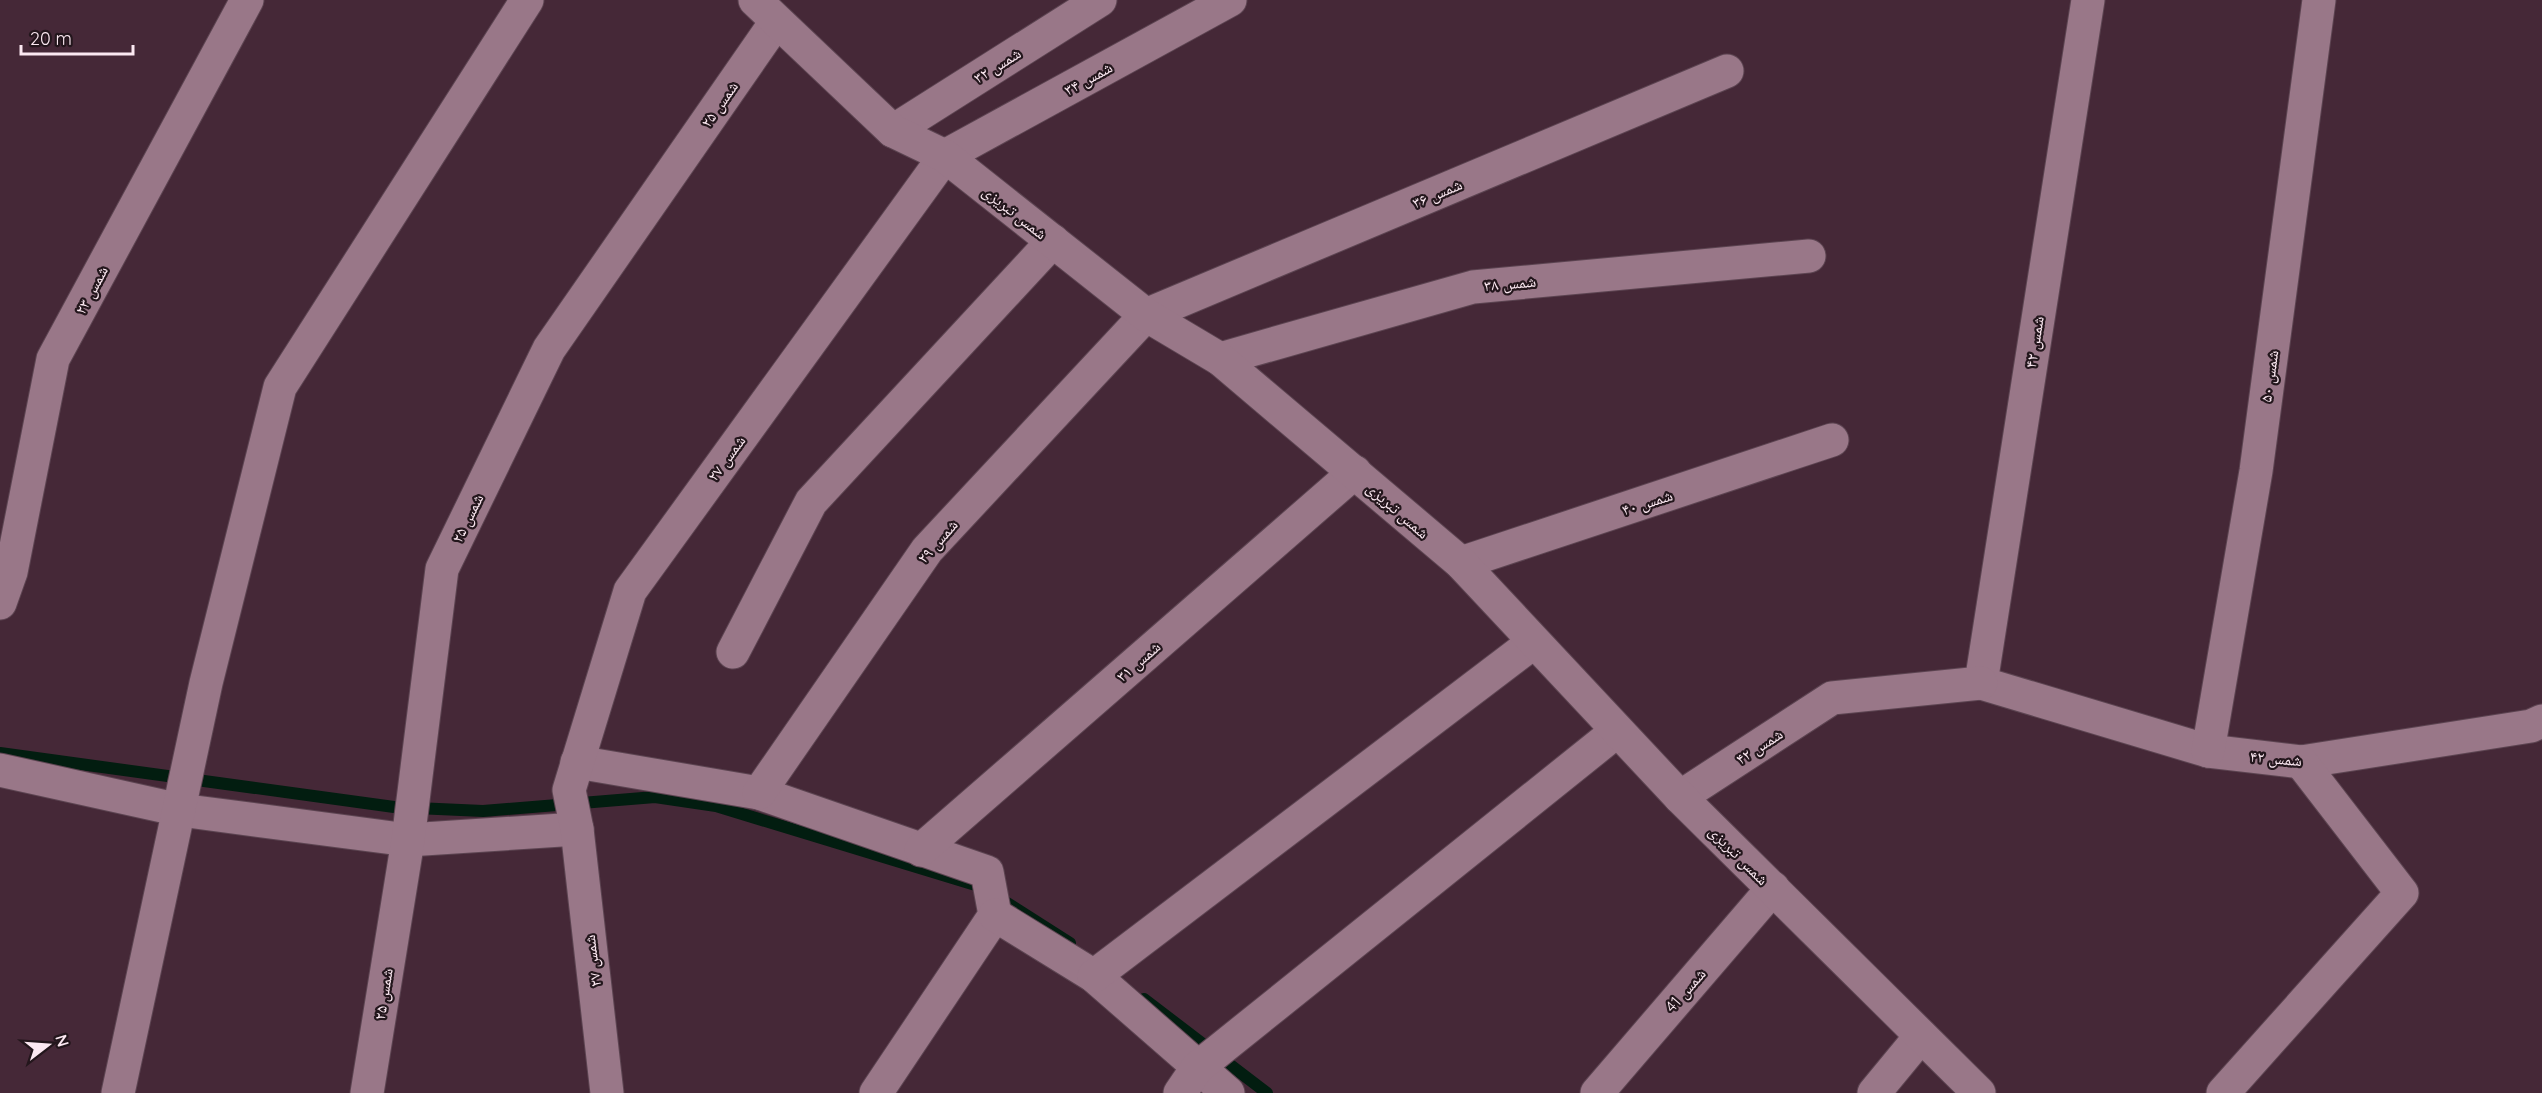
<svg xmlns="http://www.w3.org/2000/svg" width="2542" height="1093" font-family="Quicksand,'Noto Naskh Arabic',sans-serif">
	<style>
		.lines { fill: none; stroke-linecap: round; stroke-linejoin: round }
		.stream { stroke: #021d10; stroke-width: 12 }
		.street-casing { stroke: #5c4451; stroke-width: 35 }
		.secondary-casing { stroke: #5c4451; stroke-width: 35 }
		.street { stroke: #978; stroke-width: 33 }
		.secondary { stroke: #978; stroke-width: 33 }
		.labels { text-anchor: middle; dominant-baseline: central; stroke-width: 4.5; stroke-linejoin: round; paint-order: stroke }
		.street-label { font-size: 16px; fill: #fbe8f1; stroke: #23161c }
	</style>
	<rect width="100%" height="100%" fill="#452837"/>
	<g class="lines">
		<!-- stream -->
		<g class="stream">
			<polyline points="0,753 394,807 483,811 655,797 716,806 982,887"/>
			<polyline points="996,896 1070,943"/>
			<polyline points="1144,999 1267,1093"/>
		</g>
		<!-- street casing -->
		<g class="street-casing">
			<g id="street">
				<polyline points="2088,0 1981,683 2208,751 2301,762 2531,726 2542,721"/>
				<polyline points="893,131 1100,0"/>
				<polyline points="1220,359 1473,287 1809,256"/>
				<polyline points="1461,563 1832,440"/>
				<polyline points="0,603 11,572 53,359 247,0"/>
				<polyline points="733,652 811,502 1053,241"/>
				<polyline points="2208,751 2256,471 2319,0"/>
				<polyline points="577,762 759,793 987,872 995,915 876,1093"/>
				<polyline points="0,770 180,810 408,840 577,829"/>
				<polyline points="759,793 927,550 1146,315 1727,71"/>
				<polyline points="1680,797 1832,698 1981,683"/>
				<polyline points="921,850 1355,472"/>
				<polyline points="995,915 1094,976 1228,1093"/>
				<polyline points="1094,976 1534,642"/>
				<polyline points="118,1093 206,683 280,387 527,0"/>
				<polyline points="367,1093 408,840 442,569 549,349 776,22"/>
				<polyline points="607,1093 577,829 569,790 630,591 945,156 1230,0"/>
				<polyline points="1180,1093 1197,1068 1617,731"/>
				<polyline points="1597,1093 1773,888"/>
				<polyline points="1874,1093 1921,1036"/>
				<polyline points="2223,1093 2402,893 2301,762"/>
			</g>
		</g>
		<!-- secondary casing -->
		<g class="secondary-casing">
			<polyline id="secondary" points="755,0 893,131 945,156 1146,315 1220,359 1461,563 1680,797 1979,1093"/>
		</g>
		<!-- street -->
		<use href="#street" class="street"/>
		<!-- secondary -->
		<use href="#secondary" class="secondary"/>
	</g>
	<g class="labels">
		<!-- street labels -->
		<g class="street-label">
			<text transform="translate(997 65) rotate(-32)">شمس ۳۲</text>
			<text transform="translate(1088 78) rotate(-29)">شمس ۳۴</text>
			<text transform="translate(719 104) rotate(-55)">شمس ۲۵</text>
			<text transform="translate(1437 193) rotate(-23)">شمس ۳۶</text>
			<text transform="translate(1015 212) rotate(38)">شمس تبریزی</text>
			<text transform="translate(1510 283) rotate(-5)">شمس ۳۸</text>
			<text transform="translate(91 290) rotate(-62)">شمس ۲۳</text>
			<text transform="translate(2034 342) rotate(-81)">شمس ۴۲</text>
			<text transform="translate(2269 376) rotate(-82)">شمس ۵۰</text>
			<text transform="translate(726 458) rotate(-54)">شمس ۲۷</text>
			<text transform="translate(1647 502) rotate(-18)">شمس ۴۰</text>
			<text transform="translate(1398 510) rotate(41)">شمس تبریزی</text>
			<text transform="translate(467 518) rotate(-64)">شمس ۲۵</text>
			<text transform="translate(937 541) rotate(-49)">شمس ۲۹</text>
			<text transform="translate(1138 661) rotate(-41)">شمس ۳۱</text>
			<text transform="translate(1759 746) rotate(-33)">شمس ۴۲</text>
			<text transform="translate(2276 758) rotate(5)">شمس ۴۲</text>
			<text transform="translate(1739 855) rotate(45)">شمس تبریزی</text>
			<text transform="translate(592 961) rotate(-97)">شمس ۲۷</text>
			<text transform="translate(1685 990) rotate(-49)">شمس 41</text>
			<text transform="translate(383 994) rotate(-81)">شمس ۲۵</text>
		</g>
	</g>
	<!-- north arrow -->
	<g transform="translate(48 1045) rotate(73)" stroke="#23161c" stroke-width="4.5" paint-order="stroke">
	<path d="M0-4.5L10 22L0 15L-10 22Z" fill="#fbe8f1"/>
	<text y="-9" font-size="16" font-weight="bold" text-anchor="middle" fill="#fbe8f1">N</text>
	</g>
	<!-- scale -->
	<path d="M21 45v9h112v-9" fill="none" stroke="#fbe8f1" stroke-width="3"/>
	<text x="30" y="45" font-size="18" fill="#fbe8f1" stroke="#23161c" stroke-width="4.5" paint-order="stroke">20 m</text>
</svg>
